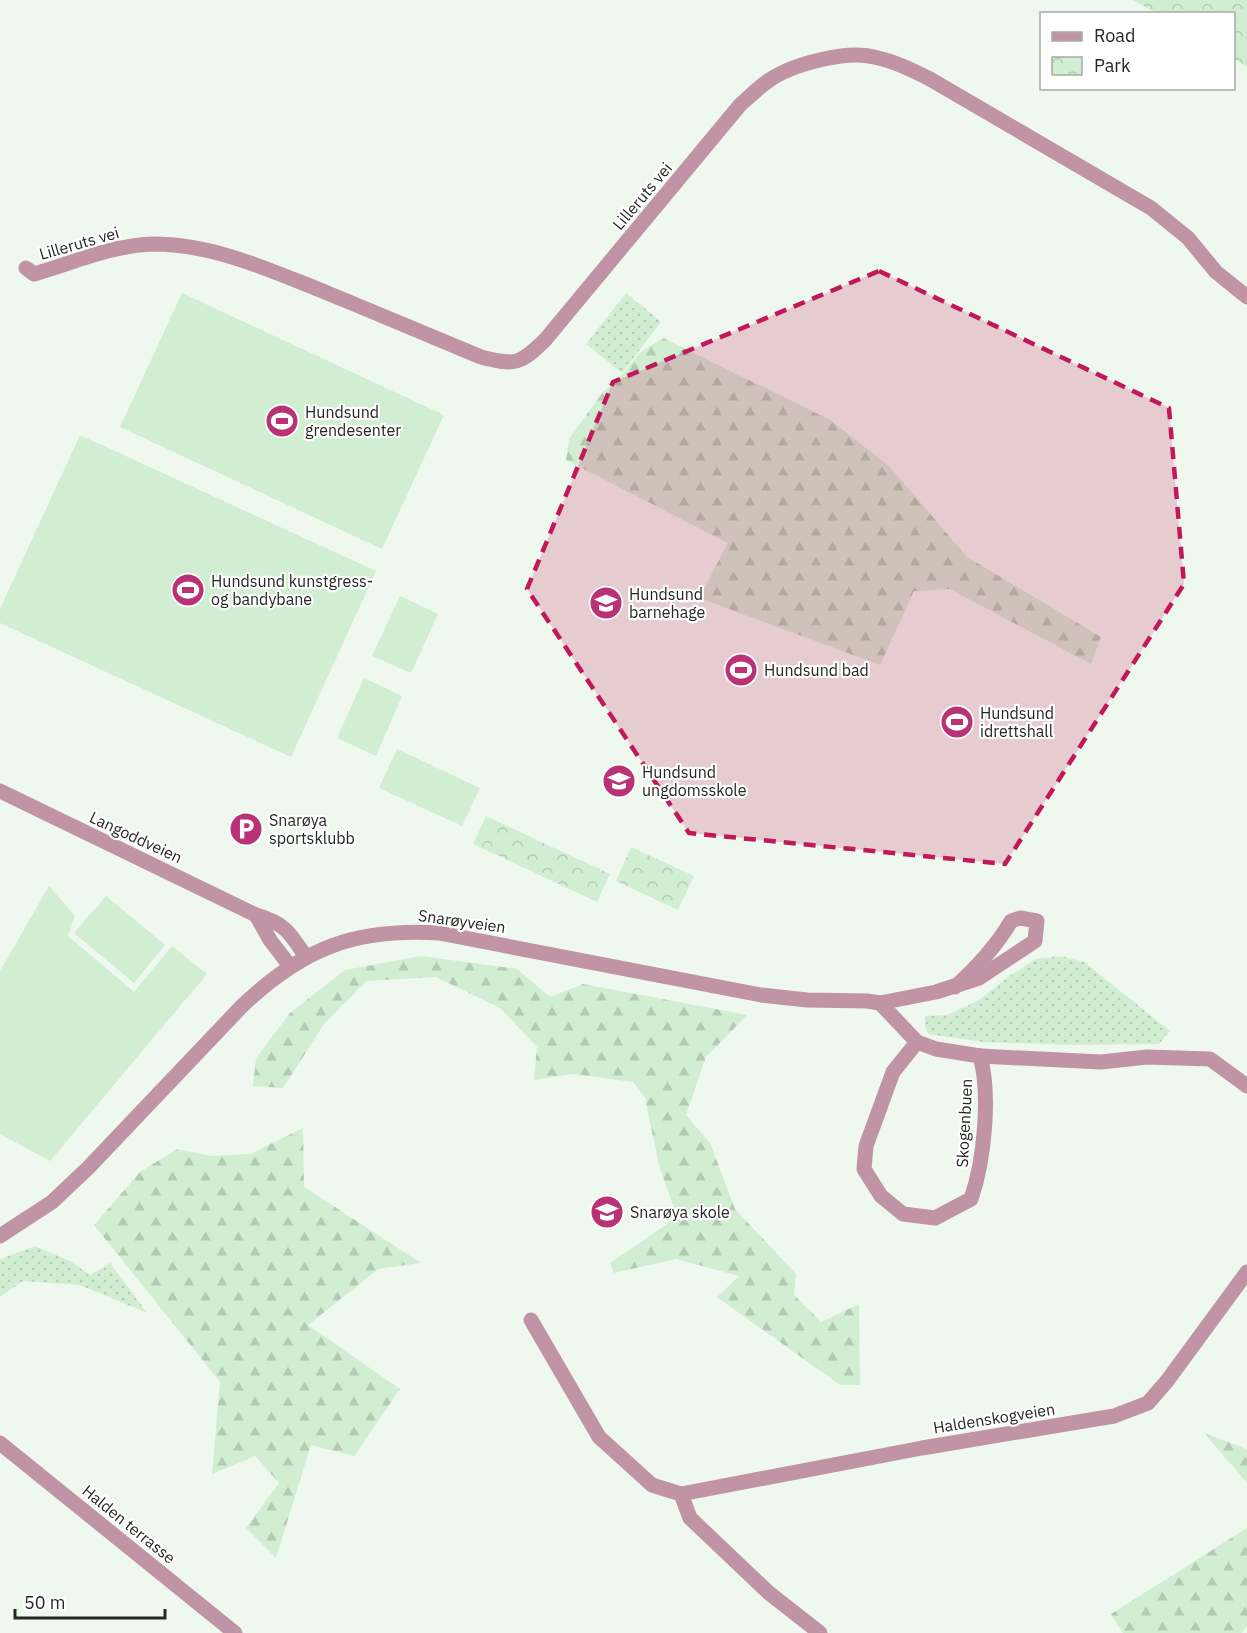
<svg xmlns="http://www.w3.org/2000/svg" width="1247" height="1633" font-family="'IBM Plex Sans',sans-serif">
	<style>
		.grass { fill: url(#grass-dots) }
		.forest { fill: url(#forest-firs) }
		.park { fill: url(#park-crowns) }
		.pitch { fill: #d1edd2 }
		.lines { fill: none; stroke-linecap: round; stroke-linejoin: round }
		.minor { stroke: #c194a5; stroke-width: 15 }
		.tertiary { stroke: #c194a5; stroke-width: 15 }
		.marked { fill: #c2185b; fill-opacity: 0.2; stroke: #c2185b; stroke-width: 4.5; stroke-dasharray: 12 8; stroke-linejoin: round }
		.labels { text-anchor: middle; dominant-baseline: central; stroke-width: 4.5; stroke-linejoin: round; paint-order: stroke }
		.street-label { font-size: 16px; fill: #242724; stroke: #fff }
		.poi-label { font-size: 16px; fill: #242724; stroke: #fff; text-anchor: start }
	</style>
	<defs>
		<pattern id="grass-dots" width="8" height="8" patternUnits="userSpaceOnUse" patternTransform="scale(1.5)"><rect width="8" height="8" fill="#d1edd2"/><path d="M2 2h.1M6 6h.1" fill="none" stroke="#b3cbb4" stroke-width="1.8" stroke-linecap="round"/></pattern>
		<pattern id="forest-firs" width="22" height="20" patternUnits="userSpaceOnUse" patternTransform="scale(1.5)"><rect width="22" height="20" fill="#d1edd2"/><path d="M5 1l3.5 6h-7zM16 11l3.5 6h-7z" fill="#b3cbb4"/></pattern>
		<pattern id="park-crowns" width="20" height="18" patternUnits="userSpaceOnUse" patternTransform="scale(1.5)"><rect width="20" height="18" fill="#d1edd2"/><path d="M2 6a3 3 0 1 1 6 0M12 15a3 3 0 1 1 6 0" fill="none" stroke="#b3cbb4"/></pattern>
	</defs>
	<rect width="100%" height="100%" fill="#eff8ef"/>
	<!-- grass -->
	<g class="grass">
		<polygon points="626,293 661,322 622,373 586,344"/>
		<polygon points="1061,956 1084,962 1170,1031 1159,1044 1075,1045 983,1042 929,1034 925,1027 925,1016 947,1015 979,1000 1008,977 1036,959"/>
		<polygon points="35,1246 70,1261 90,1275 110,1263 147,1313 80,1285 23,1281 0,1297 0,1259"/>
	</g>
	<!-- forest -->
	<g class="forest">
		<polygon points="663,338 830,420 889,466 967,557 1101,637 1091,664 950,589 914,591 880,665 699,598 728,543 566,460 569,439 603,392 624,373 639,353"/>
		<polygon points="421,956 517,969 550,997 583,984 747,1015 706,1057 686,1115 710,1143 735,1209 796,1274 794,1295 821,1322 859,1304 860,1385 840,1385 717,1297 739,1276 676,1259 614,1273 610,1263 677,1217 659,1165 645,1098 634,1082 572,1074 534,1080 537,1047 500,1008 436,977 366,981 324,1024 283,1088 253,1086 256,1058 290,1013 345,970"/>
		<polygon points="303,1128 304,1187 421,1263 378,1269 308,1325 400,1389 354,1456 311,1445 276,1558 246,1528 279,1483 255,1456 212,1474 220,1382 94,1225 140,1172 177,1149 212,1156 250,1154"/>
		<polygon points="1204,1433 1247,1449 1247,1484 1247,1483"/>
		<polygon points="1247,1528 1247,1626 1242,1633 1123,1633 1111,1614"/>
	</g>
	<!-- park -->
	<g class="park">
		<polygon points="1133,0 1247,0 1247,67 1234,59 1234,14 1156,13"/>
		<polygon points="486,816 610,874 597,902 473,844"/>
		<polygon points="631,847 694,876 678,910 616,881"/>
	</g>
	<!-- pitch -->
	<g class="pitch">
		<polygon points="182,293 444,415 382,549 120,427"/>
		<polygon points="80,435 376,571 291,757 0,623 0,609"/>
		<polygon points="400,596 438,614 411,673 372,656"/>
		<polygon points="364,678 402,696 376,756 337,738"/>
		<polygon points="397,749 480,788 462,826 379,788"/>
		<polygon points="49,886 75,916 68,936 134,992 172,946 207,974 50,1161 0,1134 0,971"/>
		<polygon points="106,896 165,945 134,983 74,933"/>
	</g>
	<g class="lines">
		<!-- minor -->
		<g class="minor">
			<path d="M26,268L34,274C73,263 112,245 154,244C212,244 267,269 320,290C374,312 428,335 481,357C516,366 520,364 545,340L740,105C749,97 758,88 768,81C792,64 846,50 874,57C894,61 912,70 930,79L1151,208L1188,238L1216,272L1247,297"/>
			<path d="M0,791L256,915C286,924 289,932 306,957"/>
			<polyline points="256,915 270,940 290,966"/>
			<path d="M880,1003L917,1042L893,1072L866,1146L864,1169L881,1196L903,1214L935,1218L971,1199C984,1162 991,1095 980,1056L936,1049L917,1042"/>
			<polyline points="531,1320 599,1437 652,1485 681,1494 922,1448 1114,1416 1148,1403 1167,1381 1247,1272"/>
			<polyline points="0,1443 235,1633"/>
			<polyline points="681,1494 690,1518 769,1593 820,1633"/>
		</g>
		<!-- tertiary -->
		<g class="tertiary">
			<polyline points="980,1056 1101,1062 1147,1057 1210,1059 1247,1086"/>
			<path d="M0,1236L52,1202L88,1168L242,1006C303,948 355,928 439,933L761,995L807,1000L867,1001L880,1003L936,992L979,978L1035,941L1037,921L1020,918L1011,921C996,947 977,967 955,987"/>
		</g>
	</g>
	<!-- marked area -->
	<path class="marked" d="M879,271L1169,408L1184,584L1005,864L689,833L527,589L613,382Z"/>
	<!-- icons -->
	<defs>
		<g id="stadium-disc" transform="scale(1.725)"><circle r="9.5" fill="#b83275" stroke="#fff"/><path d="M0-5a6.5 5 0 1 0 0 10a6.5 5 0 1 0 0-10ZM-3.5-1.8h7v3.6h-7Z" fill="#fff"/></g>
		<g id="school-disc" transform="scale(1.725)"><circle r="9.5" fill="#b83275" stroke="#fff"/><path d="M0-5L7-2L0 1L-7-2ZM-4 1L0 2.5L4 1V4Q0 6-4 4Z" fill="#fff"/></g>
		<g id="parking-disc" transform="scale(1.725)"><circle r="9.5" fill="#b83275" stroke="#fff"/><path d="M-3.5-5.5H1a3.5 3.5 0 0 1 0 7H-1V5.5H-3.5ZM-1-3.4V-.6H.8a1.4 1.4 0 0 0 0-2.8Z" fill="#fff"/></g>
	</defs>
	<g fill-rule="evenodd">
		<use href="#stadium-disc" x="282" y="421"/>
		<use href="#stadium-disc" x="188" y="590"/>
		<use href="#school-disc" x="606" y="603"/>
		<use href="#stadium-disc" x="741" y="670"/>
		<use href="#stadium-disc" x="957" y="722"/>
		<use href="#school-disc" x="619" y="781"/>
		<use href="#parking-disc" x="246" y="829"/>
		<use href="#school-disc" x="607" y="1212"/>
	</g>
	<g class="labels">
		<!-- street labels -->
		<g class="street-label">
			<text transform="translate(642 196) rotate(-50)">Lilleruts vei</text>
			<text transform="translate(79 243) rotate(-16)">Lilleruts vei</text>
			<text transform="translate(136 837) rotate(25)">Langoddveien</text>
			<text transform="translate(462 921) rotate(8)">Snarøyveien</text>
			<text transform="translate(964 1123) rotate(-87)">Skogenbuen</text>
			<text transform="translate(994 1418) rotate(-9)">Haldenskogveien</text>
			<text transform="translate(129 1524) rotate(39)">Halden terrasse</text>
		</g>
		<!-- poi labels -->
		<g class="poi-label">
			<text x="305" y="412">Hundsund<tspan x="305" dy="18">grendesenter</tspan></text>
			<text x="211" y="581">Hundsund kunstgress-<tspan x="211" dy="18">og bandybane</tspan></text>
			<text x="629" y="594">Hundsund<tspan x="629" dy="18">barnehage</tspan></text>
			<text x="764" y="670">Hundsund bad</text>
			<text x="980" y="713">Hundsund<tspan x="980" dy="18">idrettshall</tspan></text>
			<text x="642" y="772">Hundsund<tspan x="642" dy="18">ungdomsskole</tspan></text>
			<text x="269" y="820">Snarøya<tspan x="269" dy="18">sportsklubb</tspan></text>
			<text x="630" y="1212">Snarøya skole</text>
		</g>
	</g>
	<!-- legend -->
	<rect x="1040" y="12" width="195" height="78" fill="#ffffff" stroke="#a7a9a7" stroke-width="1.5"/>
	<rect x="1052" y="32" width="30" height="9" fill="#c194a5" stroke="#a7a9a7" stroke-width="1.5"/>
	<text x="1094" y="42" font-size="18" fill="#242724">Road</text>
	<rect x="1052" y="57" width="30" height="18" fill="url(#park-crowns)" stroke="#a7a9a7" stroke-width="1.5"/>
	<text x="1094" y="72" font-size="18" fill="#242724">Park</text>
	<!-- scale -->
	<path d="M15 1609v9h150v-9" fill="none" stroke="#242724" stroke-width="3"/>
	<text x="24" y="1609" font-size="18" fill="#242724" stroke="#ffffff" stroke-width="4.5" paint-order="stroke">50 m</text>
</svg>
